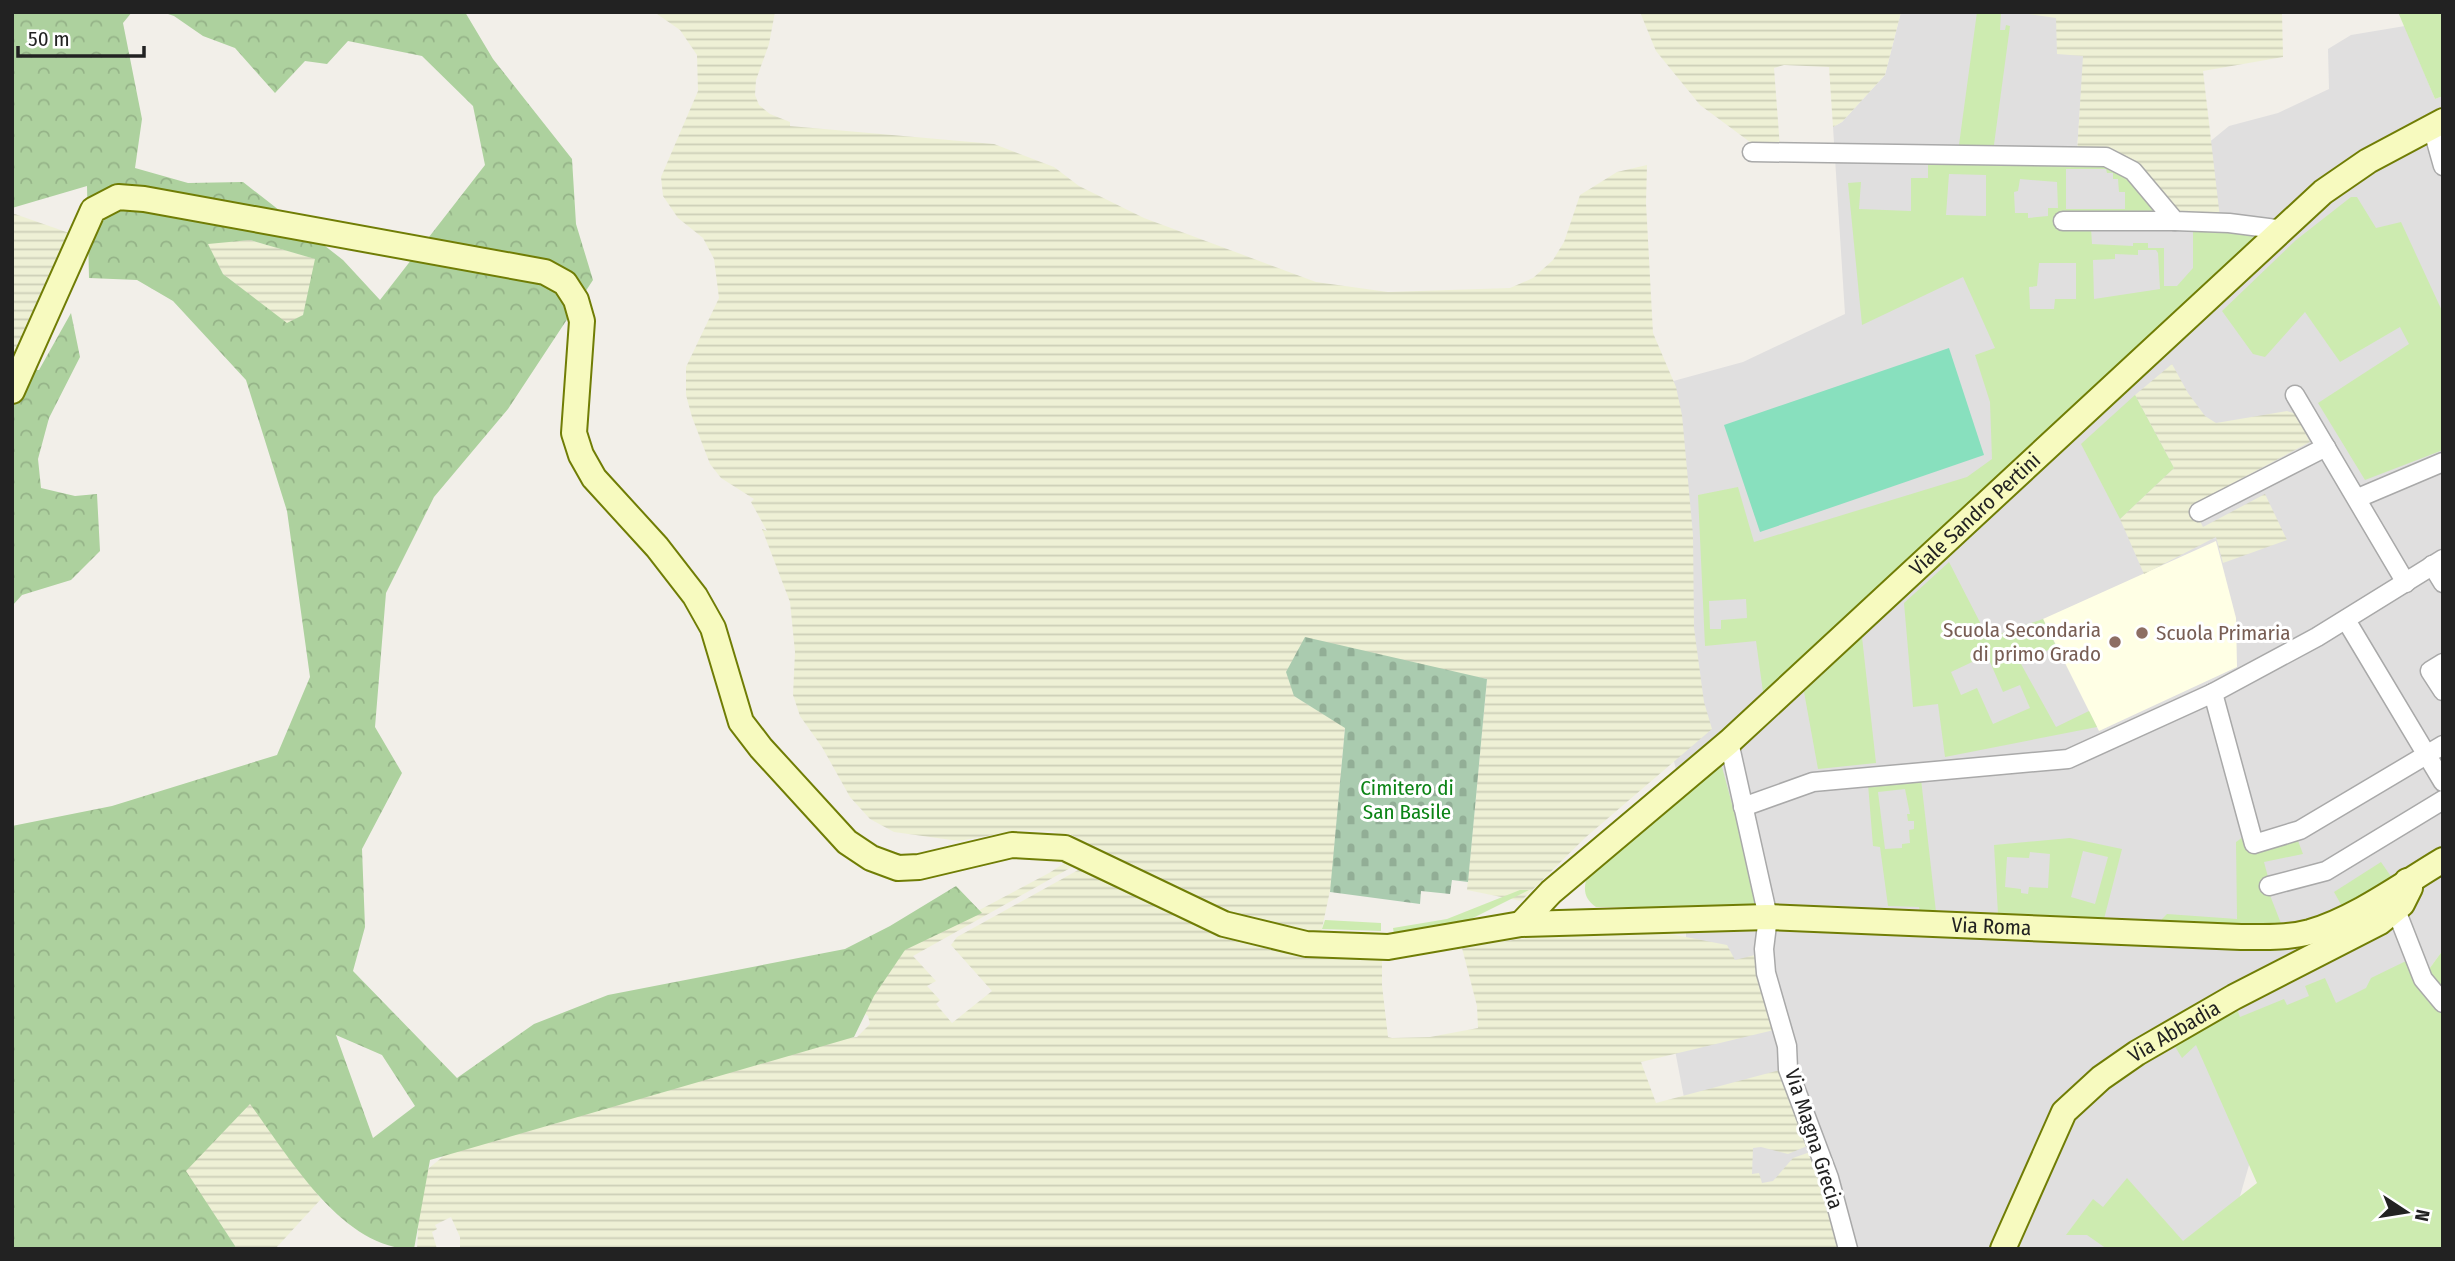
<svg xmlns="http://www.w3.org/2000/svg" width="2455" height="1261" font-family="'Fira Sans Condensed',sans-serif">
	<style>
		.residential { fill: #e0dfdf }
		.education { fill: #ffffe5 }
		.farmland { fill: url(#farmland-rules) }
		.grass { fill: #cdebb0; fill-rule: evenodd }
		.forest { fill: url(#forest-crowns); fill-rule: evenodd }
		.cemetery { fill: url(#cemetery-stones) }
		.pitch { fill: #88e0be }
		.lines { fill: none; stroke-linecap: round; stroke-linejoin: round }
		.street-casing { stroke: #a9a9a9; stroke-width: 21 }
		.secondary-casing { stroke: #707d05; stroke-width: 28 }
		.street { stroke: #fff; stroke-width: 18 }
		.secondary { stroke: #f7fabf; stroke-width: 24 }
		.education-dot { fill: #8d6e63; stroke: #fff; stroke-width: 2.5 }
		.labels { text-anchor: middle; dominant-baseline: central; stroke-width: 6; stroke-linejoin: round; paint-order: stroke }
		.street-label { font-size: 21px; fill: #222; stroke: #fff }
		.education-label { font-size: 21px; fill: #785e54; stroke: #fff; text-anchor: end }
		.park-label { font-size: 21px; fill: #0c8416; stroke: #fff }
	</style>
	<defs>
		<pattern id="farmland-rules" width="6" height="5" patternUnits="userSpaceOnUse" patternTransform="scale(1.75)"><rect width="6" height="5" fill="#eef0d5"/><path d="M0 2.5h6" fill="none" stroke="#ccceb7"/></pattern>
		<pattern id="forest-crowns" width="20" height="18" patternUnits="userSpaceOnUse" patternTransform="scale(1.75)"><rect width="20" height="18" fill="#add19e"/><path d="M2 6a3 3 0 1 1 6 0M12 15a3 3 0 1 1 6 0" fill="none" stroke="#95b388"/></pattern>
		<pattern id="cemetery-stones" width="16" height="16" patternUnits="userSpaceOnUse" patternTransform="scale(1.75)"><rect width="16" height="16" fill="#aacbaf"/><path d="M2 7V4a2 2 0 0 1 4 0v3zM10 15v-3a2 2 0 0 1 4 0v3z" fill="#92ae96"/></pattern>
	</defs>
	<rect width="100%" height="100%" fill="#f2efe9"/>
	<!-- residential -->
	<polygon class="residential" points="1901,12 2087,14 2077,149 2207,144 2229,126 2278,113 2329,89 2328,49 2351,35 2405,26 2435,99 2443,96 2443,950 2424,976 2254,1148 2238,1203 2204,1249 1765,1249 1686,1108 1674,1045 1686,996 1686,883 1691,829 1648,658 1666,383 1743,362 1845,314 1833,127 1842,122 1885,75"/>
	<!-- education -->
	<polygon class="education" points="2216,541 2236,618 2237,667 2099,731 2043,619"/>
	<!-- farmland -->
	<g class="farmland">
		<polygon points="648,12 775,12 769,44 756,80 755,95 759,105 770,114 790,122 790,126 994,144 1054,167 1079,186 1144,218 1316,282 1388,292 1510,288 1533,278 1553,260 1564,242 1580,195 1617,172 1647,165 1646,203 1653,333 1676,387 1682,415 1693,535 1694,628 1704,702 1712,729 1586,837 1521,901 1467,890 1487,679 1472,676 1294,696 1345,727 1331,886 1321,933 1267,925 1218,909 1078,842 1079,839 1070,834 1067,837 1052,831 1019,830 959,841 894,832 870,819 850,797 822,747 800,716 793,695 795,652 790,602 762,529 767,531 751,502 754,499 721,478 710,464 692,417 686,395 686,367 719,298 714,259 703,238 678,218 663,196 661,177 698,91 697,55 680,30 657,14"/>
		<polygon points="1640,12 1901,12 1885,75 1842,122 1833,127 1829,67 1784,65 1774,68 1780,148 1758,148 1700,105 1656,51"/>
		<polygon points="2014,12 2282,12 2283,57 2203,71 2220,218 2176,214 2148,182 2077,153 2083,56 2057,54 2056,18"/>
		<polygon points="12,213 72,234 12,364"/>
		<polygon points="250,240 316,259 303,315 287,324 223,274 207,243"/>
		<polygon points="2172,364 2188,393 2205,416 2216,423 2287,411 2296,414 2310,442 2192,505 2203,527 2265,494 2287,540 2223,563 2216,537 2144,574 2120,519 2174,468 2135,395"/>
		<polygon points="1068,856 1075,864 1072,867 913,956 936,981 927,986 940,1000 936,1004 952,1023 992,991 951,945 957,937 1080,869 1092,867 1208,923 1382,953 1382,985 1388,1037 1392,1038 1430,1037 1478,1028 1477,1006 1462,948 1578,930 1660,932 1727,945 1735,960 1759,954 1774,1030 1641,1062 1656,1103 1780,1070 1812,1144 1788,1154 1761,1147 1753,1148 1752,1174 1759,1173 1762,1183 1773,1181 1793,1158 1813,1151 1840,1249 460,1249 460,1237 451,1217 435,1225 437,1229 432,1232 437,1249 417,1249 420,1192 429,1168 456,1146 840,1039 857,1037 870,1024 868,1016 862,1012 904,950 1049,873 1063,864"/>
		<polygon points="250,1103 321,1199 275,1249 237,1249 185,1171"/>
	</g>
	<!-- grass -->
	<g class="grass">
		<polygon points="1977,12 2001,13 2000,30 2005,30 2006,25 2010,26 1993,152 1958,152"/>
		<polygon points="2398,12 2443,12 2443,96 2435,99"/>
		<path d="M1928,161L2098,164L2131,179L2173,224L2263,232L1763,692L1756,641L1705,646L1698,495L1738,487L1754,542L1967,477L1992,459L1990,402L1975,355L1995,348L1963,277L1862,325L1848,183L1861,182L1859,209L1911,211V178H1928ZM2066,169H2106L2107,173H2113V179H2118L2119,192H2125V209H2066ZM1949,174L1986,175V216L1946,215ZM2020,179L2057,182L2058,208H2048V216L2028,218V213H2015L2014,192L2018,191ZM2091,228L2193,230V268L2177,286H2164V248H2148V243H2133V246L2092,244ZM2138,250H2156L2158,253L2160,289L2094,299L2093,260L2115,259V254L2138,255ZM2039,263H2076V299H2055L2054,309H2030L2029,287L2037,286ZM1746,599L1747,618L1721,620V629H1710L1709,601Z"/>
		<polygon points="2351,197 2357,197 2376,228 2401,222 2443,313 2443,450 2365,480 2318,403 2409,344 2400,327 2340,362 2305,312 2265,357 2253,354 2222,311 2296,240"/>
		<polygon points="2135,395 2174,468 2120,519 2081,444"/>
		<path d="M1949,562L1988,638L2043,619L2056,646L2021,664L2056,727L2089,711L2097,727L1945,757L1938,704L1913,707L1904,603ZM1987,655L2003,692L2020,685L2030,708L1993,724L1977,688L1961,695L1951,672Z"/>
		<polygon points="1862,637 1876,763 1818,769 1804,692"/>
		<path d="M1719,756L1760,907H1596C1583,898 1583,888 1588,874Z"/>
		<path d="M1921,779L1936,912H1920L1919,907L1888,906L1880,847L1873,846L1868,784ZM1905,789L1910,814H1907L1908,821H1914V829L1909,830L1910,843L1902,844V848L1885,849L1878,792Z"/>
		<polygon points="2243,837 2249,853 2274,848 2297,838 2303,854 2264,862 2268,877 2264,880 2282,926 2162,927 2162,919 2167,914 2237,919 2236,842"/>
		<path d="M2070,838L2122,849L2104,919L1998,914L1994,845ZM2083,851L2108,857L2095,904L2071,897ZM2030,852L2050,854L2048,888L2029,887L2028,894L2021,893V889L2005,887L2007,857L2029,858Z"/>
		<polygon points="2381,862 2392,878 2344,910 2334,892"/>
		<polygon points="1520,890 1529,890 1467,921 1394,934 1393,928 1447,919"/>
		<polygon points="1325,920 1381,923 1381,931 1322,929"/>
		<polygon points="2443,950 2443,1249 2107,1249 2087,1235 2066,1235 2093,1199 2103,1207 2127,1178 2183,1241 2257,1183 2196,1045 2182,1058 2171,1040 2236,1007 2240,1017 2284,999 2287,1005 2309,996 2305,986 2325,978 2336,1003 2366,988 2371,978 2408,960 2424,976"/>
	</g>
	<!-- forest -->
	<g class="forest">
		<path d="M12,12H132L123,23L142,119L135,168L188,183L243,182L343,260L380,300L485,165L473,106L422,56L348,41L327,64L305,61L275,93L235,48L203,36L174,16L162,12H465L493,59L572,159L576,224L593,280L508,409L434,497L386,593L375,727L402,773L362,849L365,927L353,971L457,1078L534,1024L608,995L845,949L890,926L956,886L982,913L905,950L874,996L854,1037L430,1160L414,1249C341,1249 289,1156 250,1104L186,1171L237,1249H12V826L112,806L277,755L310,677L287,511L246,380L173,301L137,280L89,278L87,186L12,208ZM250,240L315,259L303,315L287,323L223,274L208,244ZM336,1035L382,1055L415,1106L373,1138Z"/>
		<polygon points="71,313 80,357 49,418 38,459 41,488 75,496 97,494 100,551 71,580 22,595 12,606 12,369 39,370"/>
	</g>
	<!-- cemetery -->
	<polygon class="cemetery" points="1305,637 1487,679 1468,882 1452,880 1450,894 1421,891 1420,904 1330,892 1345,728 1294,696 1286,672"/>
	<!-- pitch -->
	<polygon class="pitch" points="1949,348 1984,455 1760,532 1724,425"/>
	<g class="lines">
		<!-- street casing -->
		<g class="street-casing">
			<g id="street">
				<polyline points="2432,127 2443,166"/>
				<polyline points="1752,152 2106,157 2133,171 2175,221 2229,223 2284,230"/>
				<polyline points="2063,221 2175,221"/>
				<polyline points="2295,395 2406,583"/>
				<polyline points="2358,498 2443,462"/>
				<polyline points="2199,512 2326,447"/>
				<polyline points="2432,565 2443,583"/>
				<polyline points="2346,620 2443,782"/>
				<polyline points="2443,663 2430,671 2443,691"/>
				<polyline points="2213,693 2254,844 2300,830 2443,745"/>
				<polyline points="1729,742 1768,917 1764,949 1766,973 1787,1046 1788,1069 1829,1178 1848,1249"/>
				<polyline points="1743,807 1813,782 2068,759 2213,693 2317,637 2443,559"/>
				<polyline points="2269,886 2326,871 2443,800"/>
				<polyline points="2396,910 2423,979 2443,1003"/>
			</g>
		</g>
		<!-- secondary casing -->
		<g class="secondary-casing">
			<g id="secondary">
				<path id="s1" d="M12,391L93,210L118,197L144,199L545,272L565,283L576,300L582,321L574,433L581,455L594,478L657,547L695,596L713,628L741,722L761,748L847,842L871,858L898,868L919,867L1012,845L1065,848L1224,924L1306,944L1388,947L1521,924L1768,917L2241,937C2264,937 2288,938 2310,932C2357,918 2401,885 2443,860"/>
				<path id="s2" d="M1521,924L1551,892L1729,742L2323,192L2368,161L2443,121"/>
				<path id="s3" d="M2003,1249L2064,1112L2101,1078L2137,1053L2234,997L2380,922L2402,904L2410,888L2407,881"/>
			</g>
		</g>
		<!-- street -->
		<use href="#street" class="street"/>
		<!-- secondary -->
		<use href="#secondary" class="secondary"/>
	</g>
	<!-- markers -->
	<g class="education-dot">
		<circle cx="2142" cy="633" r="7"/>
		<circle cx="2115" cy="642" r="7"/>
	</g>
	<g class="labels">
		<!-- street labels -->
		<g class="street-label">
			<text stroke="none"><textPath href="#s2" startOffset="612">Viale Sandro Pertini</textPath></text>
			<text stroke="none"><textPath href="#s1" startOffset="2513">Via Roma</textPath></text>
			<text stroke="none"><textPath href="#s3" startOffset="287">Via Abbadia</textPath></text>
			<text transform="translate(1814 1139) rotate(72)">Via Magna Grecia</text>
		</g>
		<!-- education labels -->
		<g class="education-label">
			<text x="2101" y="630">Scuola Secondaria<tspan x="2101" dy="24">di primo Grado</tspan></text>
			<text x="2156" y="633" text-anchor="start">Scuola Primaria</text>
		</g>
		<!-- park labels -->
		<g class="park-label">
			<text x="1407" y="788">Cimitero di<tspan x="1407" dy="24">San Basile</tspan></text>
		</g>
	</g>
	<!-- border -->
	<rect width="2455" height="1261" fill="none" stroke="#222222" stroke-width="28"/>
	<!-- north arrow -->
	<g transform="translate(2406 1212) rotate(102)" stroke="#ffffff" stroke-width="5" paint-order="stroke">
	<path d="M0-5L12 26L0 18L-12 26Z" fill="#222222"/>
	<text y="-10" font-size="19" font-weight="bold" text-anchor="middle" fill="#222222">N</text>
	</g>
	<!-- scale -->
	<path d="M18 46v10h126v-10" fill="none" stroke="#222222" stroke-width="3.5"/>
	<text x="28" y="46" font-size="21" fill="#222222" stroke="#ffffff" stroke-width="5" paint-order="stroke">50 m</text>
</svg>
